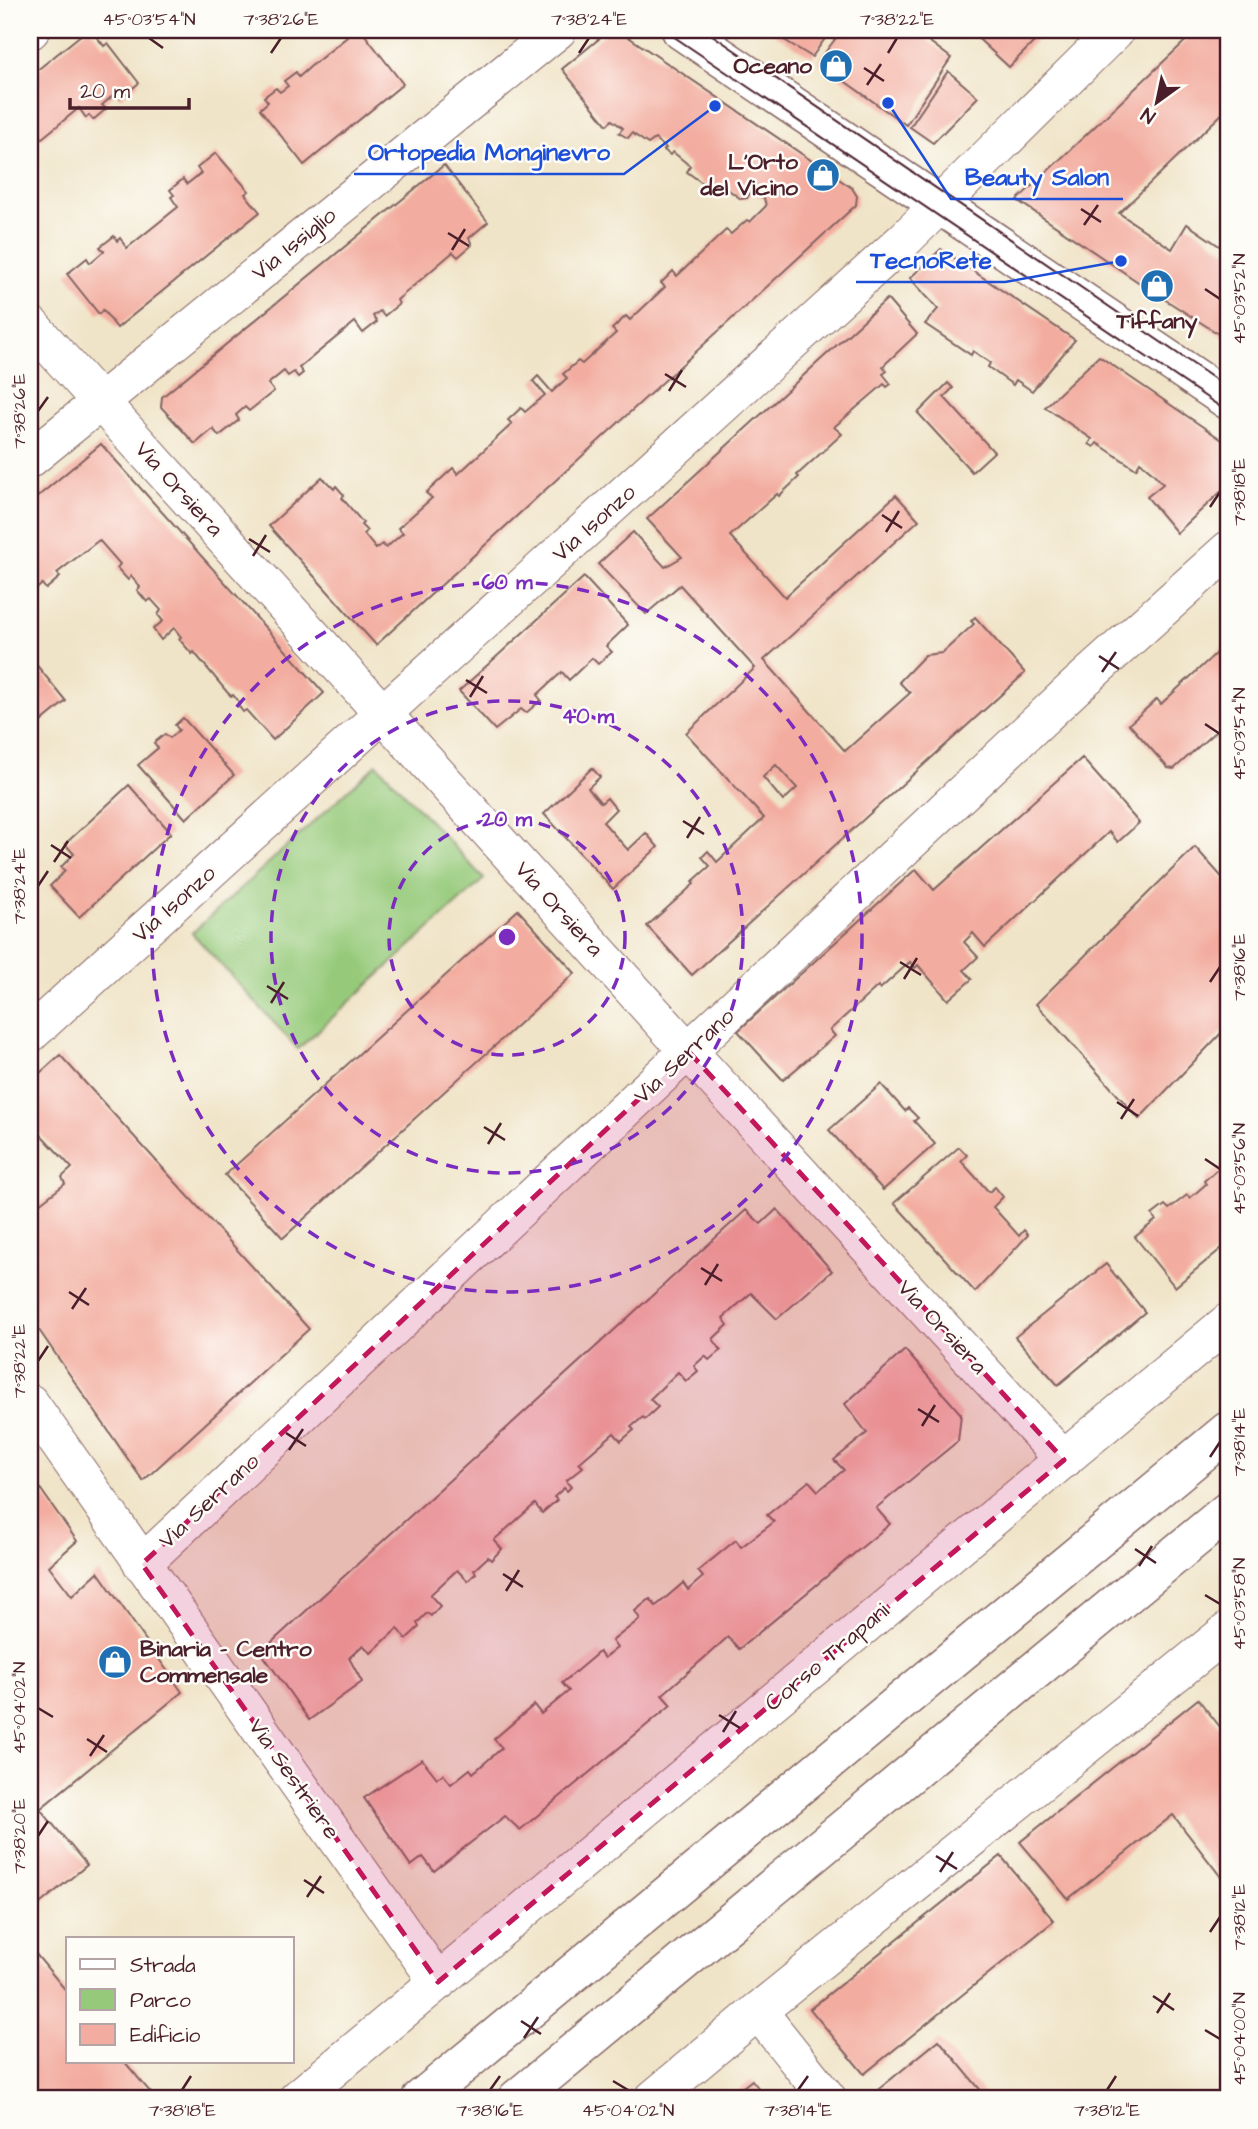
<svg xmlns="http://www.w3.org/2000/svg" width="1258" height="2129" font-family="'Architects Daughter',sans-serif">
	<style>
		.green { fill: #96ca7a; stroke: #707452; stroke-width: 2 }
		.building { fill: #f3ada0; fill-rule: evenodd }
		.lines { fill: none; stroke-linecap: round; stroke-linejoin: round }
		.minor-casing { stroke: #846462; stroke-width: 39 }
		.tertiary-casing { stroke: #846462; stroke-width: 41 }
		.primary-casing { stroke: #846462; stroke-width: 41 }
		.minor { stroke: #fff; stroke-width: 37 }
		.tertiary { stroke: #fff; stroke-width: 38 }
		.primary { stroke: #fff; stroke-width: 38 }
		.tram { stroke: #4a1f2b; stroke-width: 2 }
		.marked { fill: #c2185b; fill-opacity: 0.2; stroke: #c2185b; stroke-width: 5; stroke-dasharray: 14 9; stroke-linejoin: round }
		.ticks { fill: none; stroke: #4a1f2b; stroke-width: 2.5 }
		.ring { fill: none; stroke: #7b2cbf; stroke-width: 3.5; stroke-dasharray: 12 9 }
		.labels { text-anchor: middle; dominant-baseline: central; stroke-width: 5; stroke-linejoin: round; paint-order: stroke }
		.poi-label { font-size: 23px; font-weight: bold; fill: #4a1f2b; stroke: #fdfcf7; text-anchor: end }
		.street-label { font-size: 23px; fill: #4a1f2b; stroke: #fdfcf7 }
		.centre { fill: #7b2cbf; stroke: #fdfcf7; stroke-width: 3.5 }
		.ring-label { font-size: 21px; text-anchor: middle; font-weight: bold; fill: #7b2cbf; stroke: #fdfcf7; stroke-width: 5; stroke-linejoin: round; paint-order: stroke }
		.leader { fill: none; stroke: #1d4ed8; stroke-width: 2.5 }
		.callout-dot { fill: #1d4ed8; stroke: #fdfcf7; stroke-width: 2.5 }
		.callout-label { font-size: 24px; text-anchor: middle; font-weight: bold; fill: #1d4ed8; stroke: #fdfcf7; stroke-width: 5; stroke-linejoin: round; paint-order: stroke }
		.neatline { fill: none; stroke: #4a1f2b; stroke-width: 2.5 }
		.ticks-label { font-size: 18px; text-anchor: middle; fill: #4a1f2b }
	</style>
	<rect width="100%" height="100%" fill="#fdfcf7"/>
	<filter id="ink" filterUnits="userSpaceOnUse"><feTurbulence type="fractalNoise" baseFrequency=".0143" numOctaves="2"/><feDisplacementMap in="SourceGraphic" scale="14" xChannelSelector="R" yChannelSelector="G"/><feConvolveMatrix kernelMatrix="1 2 1 2 8 2 1 2 1" color-interpolation-filters="sRGB"/></filter>
	<filter id="wash" filterUnits="userSpaceOnUse"><feTurbulence type="fractalNoise" baseFrequency=".00686" numOctaves="4" result="noise"/><feDisplacementMap in="SourceGraphic" scale="28" xChannelSelector="R" yChannelSelector="G"/><feGaussianBlur stdDeviation="1.57" result="paint"/><feColorMatrix in="noise" values="0 0 0 0 0 0 0 0 0 0 0 0 0 0 0 0 0 1.4 0 .05"/><feComposite in="paint" operator="in"/></filter>
	<g filter="url(#wash)">
		<rect width="100%" height="100%" fill="#f0e4c8"/>
		<!-- green -->
		<polygon class="green" points="377,764 484,879 298,1049 192,933"/>
		<g id="blocks">
			<!-- building -->
			<g class="building">
				<polygon points="87,30 91,30 104,46 108,43 139,83 120,98 116,93 102,105 106,109 93,120 89,115 86,118 79,108 30,148 30,76"/>
				<polygon points="348,30 355,31 361,30 403,84 304,165 260,109 268,102 264,97 276,88 280,92 288,86 284,81 296,72 299,77 310,67 347,37 344,33"/>
				<polygon points="610,30 618,30 852,188 857,196 856,205 376,645 269,526 322,477 334,489 336,486 344,495 342,498 363,523 361,525 367,531 364,534 376,549 382,544 386,548 403,533 398,528 432,498 426,493 453,468 458,474 512,424 508,420 521,408 525,412 545,395 533,381 538,376 552,392 567,378 563,374 578,361 582,364 616,333 612,329 626,316 630,320 665,287 661,283 673,271 677,276 726,230 731,234 747,220 750,222 766,206 764,198 751,192 747,198 741,199 723,186 718,194 687,172 690,166 673,152 670,155 664,150 666,148 655,139 648,144 632,133 628,138 619,133 623,128 612,120 607,125 562,69"/>
				<polygon points="768,30 831,30 812,57"/>
				<polygon points="842,30 914,30 951,58 906,125 818,62"/>
				<polygon points="969,30 1046,30 1009,67"/>
				<polygon points="1197,30 1228,30 1228,108 1119,213 1172,249 1187,224 1228,252 1228,340 1147,288 1017,200"/>
				<polygon points="948,71 978,97 933,143 910,127"/>
				<polygon points="216,153 249,191 245,194 260,212 117,328 103,310 99,314 67,274 87,258 90,263 104,251 100,247 114,236 117,241 120,238 127,248 178,207 171,197 174,195 170,190 183,179 187,184 201,173 197,168"/>
				<polygon points="444,165 488,222 469,238 472,245 458,257 453,252 397,300 399,304 384,316 380,311 373,316 377,322 363,333 355,322 299,368 303,373 298,377 294,372 288,376 284,371 268,384 274,391 249,411 245,407 236,415 239,420 219,436 213,429 195,444 161,407 162,397"/>
				<polygon points="941,249 1075,340 1032,391 1016,380 1013,385 988,367 990,363 973,351 971,355 925,324 938,309 910,278"/>
				<path d="M887,299L917,334L883,366L887,371L883,374L891,384L887,387L884,384L834,427L842,434L797,475L799,477L779,496L777,494L730,536L785,597L896,495L919,520L764,660L845,751L910,693L899,682L925,655L942,653L974,624L971,621L975,617L1025,673L692,975L647,926L694,884L692,882L710,866L702,857L708,851L717,862L764,818L686,733L755,668L680,585L646,614L598,564L633,532L665,567L682,557L647,519ZM776,765L797,788L783,801L763,777Z"/>
				<polygon points="1099,356 1228,444 1228,485 1177,533 1147,497 1163,484 1153,473 1140,462 1136,469 1097,443 1094,447 1089,444 1092,439 1045,407"/>
				<polygon points="948,383 953,388 944,397 994,452 972,472 918,413"/>
				<polygon points="101,444 324,693 273,740 246,710 243,712 238,705 240,703 233,695 231,696 227,692 194,652 192,654 179,639 181,637 174,628 161,640 153,629 163,621 158,615 161,610 151,599 147,602 137,590 140,587 131,576 128,580 117,568 120,564 99,540 57,573 60,577 46,589 42,584 30,595 30,503"/>
				<polygon points="584,577 628,625 606,646 612,652 598,664 592,658 569,680 562,672 537,695 541,700 526,713 521,709 495,730 459,691"/>
				<polygon points="1228,642 1228,720 1174,769 1168,768 1129,724 1157,699 1161,704"/>
				<polygon points="30,657 66,701 37,725 30,716"/>
				<polygon points="183,718 234,775 186,819 138,765 158,748 154,743 165,734 170,738 179,730 175,725"/>
				<polygon points="1082,758 1139,823 1118,842 1109,832 985,947 973,933 964,942 978,957 964,970 972,979 948,1000 918,965 915,968 910,962 880,989 878,986 830,1030 835,1036 783,1080 738,1031 916,869 934,890"/>
				<polygon points="592,768 600,777 588,788 601,803 607,798 616,809 603,822 628,850 646,833 658,847 613,889 544,814"/>
				<polygon points="129,785 171,833 79,917 50,886 65,871 61,867 74,854 65,844"/>
				<polygon points="1195,847 1228,884 1228,1026 1139,1119 1036,1004"/>
				<polygon points="518,910 575,973 283,1238 225,1175"/>
				<polygon points="60,1055 309,1329 143,1481 30,1317 30,1211 65,1184 62,1177 72,1168 30,1123 30,1082"/>
				<polygon points="881,1084 905,1111 908,1108 918,1118 914,1121 935,1144 883,1190 829,1130"/>
				<polygon points="959,1147 967,1155 961,1161 989,1192 995,1187 1003,1197 993,1207 1019,1236 1024,1230 1028,1235 975,1292 894,1203"/>
				<polygon points="1228,1160 1228,1243 1175,1287 1135,1237 1156,1220 1152,1215 1165,1205 1169,1209 1187,1195 1190,1198 1206,1184 1204,1181"/>
				<polygon points="777,1209 832,1271 777,1319 751,1293 723,1318 728,1325 713,1339 721,1350 709,1360 705,1356 694,1366 698,1371 686,1381 678,1372 650,1399 658,1407 645,1419 643,1417 631,1427 634,1430 621,1441 614,1433 579,1463 583,1467 566,1481 571,1487 567,1491 564,1488 554,1497 557,1500 542,1513 535,1504 494,1540 502,1549 491,1560 488,1557 474,1570 476,1573 468,1581 457,1570 430,1595 440,1606 431,1616 427,1613 417,1623 419,1627 406,1639 398,1628 371,1653 363,1645 349,1658 362,1682 309,1720 261,1652 746,1210 761,1224"/>
				<polygon points="1106,1264 1145,1312 1058,1385 1015,1337"/>
				<polygon points="905,1350 961,1414 958,1441 876,1508 890,1524 739,1649 728,1637 662,1695 671,1705 520,1830 505,1816 434,1871 423,1857 411,1866 364,1798 422,1759 437,1778 443,1774 451,1784 470,1769 473,1773 502,1748 494,1739 534,1705 541,1714 569,1691 562,1683 599,1652 604,1658 617,1648 612,1641 640,1619 635,1611 650,1599 656,1606 683,1583 688,1590 703,1577 698,1571 736,1540 741,1547 774,1522 767,1515 809,1481 818,1491 844,1470 834,1460 867,1433 845,1404"/>
				<polygon points="30,1474 77,1541 49,1566 72,1596 98,1572 182,1692 40,1809 87,1865 30,1912"/>
				<polygon points="1198,1699 1228,1737 1228,1886 1173,1815 1068,1899 1020,1842"/>
				<polygon points="1001,1856 1054,1921 864,2074 810,2009"/>
				<polygon points="30,1947 68,1993 68,2061 124,2061 156,2099 30,2099"/>
				<polygon points="939,2040 988,2099 877,2099 873,2094"/>
				<polygon points="752,2080 767,2099 728,2099 734,2094"/>
			</g>
		</g>
	</g>
	<g filter="url(#ink)">
		<use href="#blocks" fill-opacity="0" stroke="#846462" stroke-width="2"/>
		<g class="lines">
			<!-- minor casing -->
			<g class="minor-casing">
				<g id="minor">
					<polyline points="30,31 31,30"/>
					<polyline points="30,324 689,1052 1064,1460"/>
					<polyline points="30,459 558,30"/>
					<polyline points="30,1034 904,240 1116,30"/>
					<polyline points="30,1403 438,1982"/>
					<polyline points="142,1564 1072,690 1228,550"/>
					<polyline points="758,2011 828,2099"/>
					<polyline points="297,2099 1228,1322"/>
					<polyline points="653,2099 758,2011 1228,1631"/>
				</g>
			</g>
			<!-- tertiary casing -->
			<g class="tertiary-casing">
				<polyline id="tertiary" points="681,30 1228,400"/>
			</g>
			<!-- primary casing -->
			<g class="primary-casing">
				<g id="primary">
					<polyline points="421,2099 1228,1431"/>
					<polyline points="517,2099 1228,1511"/>
				</g>
			</g>
			<!-- minor -->
			<use href="#minor" class="minor"/>
			<!-- tertiary -->
			<use href="#tertiary" class="tertiary"/>
			<!-- primary -->
			<use href="#primary" class="primary"/>
			<!-- tram -->
			<g class="tram">
				<polyline points="664,30 1228,412"/>
				<polyline points="705,30 1228,388"/>
			</g>
		</g>
	</g>
	<!-- marked area -->
	<path class="marked" d="M689,1052L1064,1460L438,1982L142,1564Z"/>
	<!-- ticks -->
	<path class="ticks" d="M149,38L163,48M271,53L281,38M579,53L589,38M888,53L897,38M864,68L884,81M867,85L881,64M1081,209L1101,222M1084,225L1098,205M448,233L469,246M452,250L465,229M1205,289L1220,299M665,374L686,387M669,391L682,370M38,411L48,397M1210,507L1220,492M882,515L902,528M886,532L899,511M249,539L270,552M253,556L266,535M1099,656L1119,669M1102,672L1116,652M466,680L487,693M470,697L483,676M1205,724L1220,734M683,821L704,834M687,838L700,817M51,845L71,858M54,862L68,841M38,886L48,871M900,962L921,975M904,979L917,958M1210,982L1220,967M267,986L288,999M271,1003L284,982M1117,1102L1138,1116M1121,1119L1134,1099M484,1127L505,1140M488,1144L501,1123M1205,1159L1220,1169M701,1268L722,1281M705,1285L718,1264M69,1292L89,1305M72,1309L86,1288M38,1361L48,1346M918,1409L939,1422M922,1426L935,1405M286,1433L306,1446M289,1450L303,1429M1210,1457L1220,1442M1135,1549L1156,1563M1139,1566L1152,1546M503,1574L523,1587M506,1591L519,1570M1205,1595L1220,1604M38,1708L53,1717M719,1715L740,1728M723,1732L736,1711M87,1739L107,1752M90,1756L104,1735M38,1836L48,1821M936,1856L957,1869M940,1872L953,1852M304,1880L324,1893M307,1897L321,1876M1210,1932L1220,1917M1153,1996L1174,2010M1157,2013L1170,1993M521,2021L541,2034M1205,2030L1220,2039M524,2038L538,2017M613,2081L628,2090M182,2090L191,2076M490,2090L500,2076M798,2090L808,2076M1107,2090L1116,2076"/>
	<!-- distance rings -->
	<g class="ring">
		<circle cx="507" cy="937" r="118"/>
		<circle cx="507" cy="937" r="236"/>
		<circle cx="507" cy="937" r="355"/>
	</g>
	<!-- icons -->
	<defs>
		<g id="shop-disc" transform="scale(1.75)"><circle r="9.5" fill="#1f6fb2" stroke="#fdfcf7"/><path d="M-5-2.5h2.3a2.7 3.5 0 0 1 5.4 0H5L5.5 6h-11ZM-1.5-2.5h3a1.5 2.3 0 0 0-3 0Z" fill="#fff"/></g>
	</defs>
	<g fill-rule="evenodd">
		<use href="#shop-disc" x="836" y="66"/>
		<use href="#shop-disc" x="823" y="175"/>
		<use href="#shop-disc" x="1157" y="286"/>
		<use href="#shop-disc" x="115" y="1662"/>
	</g>
	<g class="labels">
		<!-- poi labels -->
		<g class="poi-label">
			<text x="812" y="66">Oceano</text>
			<text x="798" y="162">L'Orto<tspan x="798" dy="26">del Vicino</tspan></text>
			<text x="1157" y="321" text-anchor="middle">Tiffany</text>
			<text x="140" y="1649" text-anchor="start">Binaria - Centro<tspan x="140" dy="26">Commensale</tspan></text>
		</g>
		<!-- street labels -->
		<g class="street-label">
			<text transform="translate(294 244) rotate(-39)">Via Issiglio</text>
			<text transform="translate(179 489) rotate(48)">Via Orsiera</text>
			<text transform="translate(594 523) rotate(-42)">Via Isonzo</text>
			<text transform="translate(174 904) rotate(-42)">Via Isonzo</text>
			<text transform="translate(559 909) rotate(48)">Via Orsiera</text>
			<text transform="translate(684 1056) rotate(-43)">Via Serrano</text>
			<text transform="translate(942 1327) rotate(47)">Via Orsiera</text>
			<text transform="translate(209 1501) rotate(-43)">Via Serrano</text>
			<text transform="translate(827 1657) rotate(-40)">Corso Trapani</text>
			<text transform="translate(294 1779) rotate(55)">Via Sestriere</text>
		</g>
	</g>
	<circle cx="507" cy="937" r="10" class="centre"/>
	<g class="ring-label">
		<text x="507" y="589">60 m</text>
		<text x="588" y="723">40 m</text>
		<text x="507" y="826">20 m</text>
	</g>
	<!-- callouts -->
	<path class="leader" d="M715 106L624 174H354M888 103L951 199H1123M1121 261L1005 282H856"/>
	<g class="callout-dot">
		<circle cx="715" cy="106" r="7"/>
		<circle cx="888" cy="103" r="7"/>
		<circle cx="1121" cy="261" r="7"/>
	</g>
	<g class="callout-label">
		<text x="489" y="160">Ortopedia Monginevro</text>
		<text x="1037" y="185">Beauty Salon</text>
		<text x="931" y="268">TecnoRete</text>
	</g>
	<!-- margin -->
	<rect width="1258" height="2129" fill="none" stroke="#fdfcf7" stroke-width="77"/>
	<!-- legend -->
	<rect x="66" y="1937" width="228" height="126" fill="#fdfcf7" stroke="#b5a4a5" stroke-width="2"/>
	<rect x="80" y="1959" width="35" height="10" fill="#ffffff" stroke="#b5a4a5" stroke-width="2"/>
	<text x="130" y="1972" font-size="21" fill="#4a1f2b">Strada</text>
	<rect x="80" y="1989" width="35" height="21" fill="#96ca7a" stroke="#b5a4a5" stroke-width="2"/>
	<text x="130" y="2007" font-size="21" fill="#4a1f2b">Parco</text>
	<rect x="80" y="2024" width="35" height="21" fill="#f3ada0" stroke="#b5a4a5" stroke-width="2"/>
	<text x="130" y="2042" font-size="21" fill="#4a1f2b">Edificio</text>
	<!-- north arrow -->
	<g transform="translate(1157 102) rotate(213)" stroke="#fdfcf7" stroke-width="5" paint-order="stroke">
	<path d="M0-5L12 26L0 18L-12 26Z" fill="#4a1f2b"/>
	<text y="-10" font-size="19" font-weight="bold" text-anchor="middle" fill="#4a1f2b">N</text>
	</g>
	<!-- scale -->
	<path d="M70 98v10h119v-10" fill="none" stroke="#4a1f2b" stroke-width="3.5"/>
	<text x="80" y="98" font-size="21" fill="#4a1f2b" stroke="#fdfcf7" stroke-width="5" paint-order="stroke">20 m</text>
	<rect x="38" y="38" width="1182" height="2052" class="neatline"/>
	<g class="ticks-label">
		<text x="149" y="25">45°03'54"N</text>
		<text x="281" y="25">7°38'26"E</text>
		<text x="589" y="25">7°38'24"E</text>
		<text x="897" y="25">7°38'22"E</text>
		<text transform="translate(1239 299) rotate(-90)" y="6">45°03'52"N</text>
		<text transform="translate(19 411) rotate(-90)" y="6">7°38'26"E</text>
		<text transform="translate(1239 492) rotate(-90)" y="6">7°38'18"E</text>
		<text transform="translate(1239 734) rotate(-90)" y="6">45°03'54"N</text>
		<text transform="translate(19 886) rotate(-90)" y="6">7°38'24"E</text>
		<text transform="translate(1239 967) rotate(-90)" y="6">7°38'16"E</text>
		<text transform="translate(1239 1169) rotate(-90)" y="6">45°03'56"N</text>
		<text transform="translate(19 1361) rotate(-90)" y="6">7°38'22"E</text>
		<text transform="translate(1239 1442) rotate(-90)" y="6">7°38'14"E</text>
		<text transform="translate(1239 1604) rotate(-90)" y="6">45°03'58"N</text>
		<text transform="translate(19 1708) rotate(-90)" y="6">45°04'02"N</text>
		<text transform="translate(19 1836) rotate(-90)" y="6">7°38'20"E</text>
		<text transform="translate(1239 1917) rotate(-90)" y="6">7°38'12"E</text>
		<text transform="translate(1239 2039) rotate(-90)" y="6">45°04'00"N</text>
		<text x="182" y="2116">7°38'18"E</text>
		<text x="490" y="2116">7°38'16"E</text>
		<text x="628" y="2116">45°04'02"N</text>
		<text x="798" y="2116">7°38'14"E</text>
		<text x="1107" y="2116">7°38'12"E</text>
	</g>
</svg>
